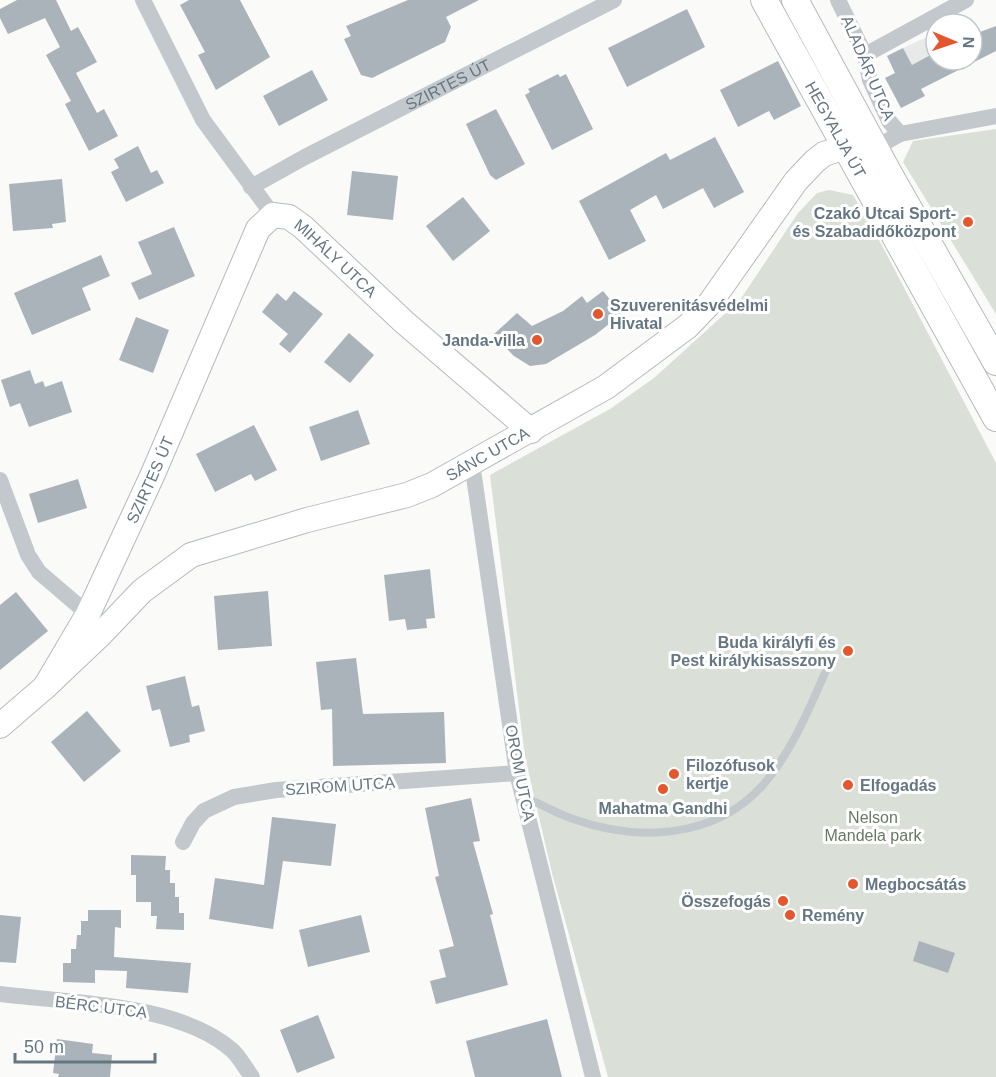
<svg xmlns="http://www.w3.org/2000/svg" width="996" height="1077" font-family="Helvetica,sans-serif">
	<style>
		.built { fill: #e8e9e9 }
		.green { fill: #dadfd7 }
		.building { fill: #aab3b9 }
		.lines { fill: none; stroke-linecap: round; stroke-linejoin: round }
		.secondary-casing { stroke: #b3babf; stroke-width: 26 }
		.primary-casing { stroke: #b5babe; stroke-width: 28 }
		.lane { stroke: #c3c8cc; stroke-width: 8 }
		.street { stroke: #c3c8cc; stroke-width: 16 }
		.secondary { stroke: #fff; stroke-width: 24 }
		.primary { stroke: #fff; stroke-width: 26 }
		.poi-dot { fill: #e4572e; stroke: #fff; stroke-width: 2 }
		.labels { text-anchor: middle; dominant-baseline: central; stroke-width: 6; stroke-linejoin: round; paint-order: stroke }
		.street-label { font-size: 16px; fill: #657683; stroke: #fff }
		.poi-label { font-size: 16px; font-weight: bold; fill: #657683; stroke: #fff; text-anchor: start }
		.park-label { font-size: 16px; fill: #687a64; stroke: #fff }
	</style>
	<rect width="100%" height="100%" fill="#fafaf8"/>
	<!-- built -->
	<polygon class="built" points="936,33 936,53 912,65 903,48"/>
	<!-- green -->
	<g class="green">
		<polygon points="996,129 996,314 903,162 913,141"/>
		<polygon points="829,190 853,195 877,236 996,463 996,1077 608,1077 552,873 525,757 490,475 610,409 654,378 740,300 798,213 817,193"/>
	</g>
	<!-- building -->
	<g class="building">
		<polygon points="17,0 56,0 71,31 78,27 97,62 76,73 97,113 104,109 118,136 89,151 65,104 71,101 46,55 60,47 45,18 8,34 0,18 0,9"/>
		<polygon points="189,0 240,0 270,57 216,90 198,55 205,52 180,5"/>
		<polygon points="408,0 479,0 446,17 451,27 445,42 372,78 361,75 344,39 351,36 346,26"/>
		<polygon points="687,9 705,47 627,87 608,48"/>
		<polygon points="996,26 996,51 921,89 925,96 901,108 885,78 895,73 887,56 903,48 912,65 936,52 936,60 972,60 972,35"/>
		<polygon points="778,61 801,106 774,120 769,111 738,127 720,90"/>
		<polygon points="312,70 328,100 279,126 263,96"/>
		<polygon points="558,74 560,77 566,74 593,129 552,150 525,95 530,92 528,89"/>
		<polygon points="496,109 525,164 496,180 490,175 466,124"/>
		<polygon points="715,137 744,192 714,208 703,188 663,209 656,195 630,210 646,241 609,260 579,201 666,153 670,160"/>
		<polygon points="138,146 151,173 157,170 164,183 126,202 111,172 119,168 114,159"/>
		<polygon points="352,171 398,176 393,220 347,215"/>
		<polygon points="62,179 66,222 52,224 53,228 13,231 9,184"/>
		<polygon points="463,197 490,231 453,261 426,226"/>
		<polygon points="174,227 195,276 139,300 131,283 152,274 138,242"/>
		<polygon points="101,255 110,276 82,288 91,310 32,335 14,293"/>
		<polygon points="294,291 323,314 290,353 279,344 288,334 262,312 277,293 286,301"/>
		<polygon points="603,291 622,314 595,335 546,364 530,366 514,356 493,335 517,313 532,326 563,311 582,296 587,303"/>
		<polygon points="136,317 169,330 153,373 119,360"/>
		<polygon points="349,333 374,355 350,383 324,362"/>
		<polygon points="30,370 35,384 43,381 45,387 62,381 72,412 29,427 20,403 10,407 1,380"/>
		<polygon points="358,410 370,444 321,461 309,427"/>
		<polygon points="254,425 277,470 255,481 251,474 215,492 196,454"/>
		<polygon points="78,479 87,508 38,523 29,494"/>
		<polygon points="430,569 435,618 426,619 427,628 407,630 405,619 389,621 384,575"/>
		<polygon points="268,591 272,646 218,650 214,596"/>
		<polygon points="16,592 48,631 0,670 0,605"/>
		<polygon points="356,658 363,714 444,712 446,763 333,766 332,709 321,710 316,662"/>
		<polygon points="185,676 192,707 199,705 205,731 189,735 190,742 170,747 160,709 152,711 146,686"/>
		<polygon points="87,711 121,751 84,782 51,742"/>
		<polygon points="471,798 480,841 473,842 493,914 490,915 508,985 436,1004 430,981 446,977 439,950 454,946 435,877 439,876 425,808"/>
		<polygon points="272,817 336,824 331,866 283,861 273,929 209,919 215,878 264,885"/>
		<polygon points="131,855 166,856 165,870 170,870 170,883 175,883 175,897 179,897 179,913 184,913 184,930 156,929 157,916 151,916 151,902 136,902 136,875 131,875"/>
		<polygon points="88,910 121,910 121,928 115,927 114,957 191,963 188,993 126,988 127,971 95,970 95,983 63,982 63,963 71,963 71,949 76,949 77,935 81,935 81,921 88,921"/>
		<polygon points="0,915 21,917 16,963 0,962"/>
		<polygon points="361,915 370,952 308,967 299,930"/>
		<polygon points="919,941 955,953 948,973 913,961"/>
		<polygon points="318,1015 335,1058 297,1073 280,1030"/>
		<polygon points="547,1019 562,1077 475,1077 466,1041"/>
		<polygon points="57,1039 93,1044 92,1053 112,1055 110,1077 58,1077 59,1074 53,1073"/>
	</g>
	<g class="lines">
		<!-- secondary casing -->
		<g class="secondary-casing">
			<g id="secondary">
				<path id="s2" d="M45,687L101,634L142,591L191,555L307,520L407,495L432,485L606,387L688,326L710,303L796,181L815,161L824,154L845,147L863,148"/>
				<path id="s3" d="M0,726L45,687L88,614L152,476L258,229L273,215L289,217L303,227L404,322L531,431"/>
			</g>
		</g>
		<!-- primary casing -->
		<g class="primary-casing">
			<g id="primary">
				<path id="s4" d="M764,0L996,418"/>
				<polyline points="795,0 888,172 996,362"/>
			</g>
		</g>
		<!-- lane -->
		<path class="lane" d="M523,796C540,804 556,813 573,819C638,842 715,839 763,785C791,753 808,711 825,673"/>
		<!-- street -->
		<g class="street">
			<polyline points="143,0 203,120 273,215"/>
			<polyline points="838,0 865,55 870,80 889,121 900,134"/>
			<polyline points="865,55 966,0"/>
			<polyline points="875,148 900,134 996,116"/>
			<path id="s1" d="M251,187L305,157L614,0"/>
			<polyline points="472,463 517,773 593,1077"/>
			<polyline points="0,480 28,555 39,572 88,614"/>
			<polyline points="183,842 193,823 204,811 234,797 276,790 517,773"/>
			<path d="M0,994C69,1003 180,1003 233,1051C240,1058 246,1069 252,1077"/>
		</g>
		<!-- secondary -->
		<use href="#secondary" class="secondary"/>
		<!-- primary -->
		<use href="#primary" class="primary"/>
	</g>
	<!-- markers -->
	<g class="poi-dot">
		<circle cx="968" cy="222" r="6"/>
		<circle cx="598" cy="314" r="6"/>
		<circle cx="537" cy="340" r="6"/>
		<circle cx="848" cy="651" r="6"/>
		<circle cx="674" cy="774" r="6"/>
		<circle cx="848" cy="785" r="6"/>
		<circle cx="663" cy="789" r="6"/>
		<circle cx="853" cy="884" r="6"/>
		<circle cx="783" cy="901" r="6"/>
		<circle cx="790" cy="915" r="6"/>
	</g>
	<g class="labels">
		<!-- street labels -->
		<g class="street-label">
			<text transform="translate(868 68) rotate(67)">ALADÁR UTCA</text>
			<text stroke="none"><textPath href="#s1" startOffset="222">SZIRTES ÚT</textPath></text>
			<text stroke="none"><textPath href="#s4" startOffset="148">HEGYALJA ÚT</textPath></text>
			<text stroke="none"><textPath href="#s3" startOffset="664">MIHÁLY UTCA</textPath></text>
			<text stroke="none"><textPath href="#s2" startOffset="512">SÁNC UTCA</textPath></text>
			<text stroke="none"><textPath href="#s3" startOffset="292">SZIRTES ÚT</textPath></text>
			<text transform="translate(520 773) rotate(79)">OROM UTCA</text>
			<text transform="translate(340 786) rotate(-4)">SZIROM UTCA</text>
			<text transform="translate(101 1007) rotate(7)">BÉRC UTCA</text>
		</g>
		<!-- poi labels -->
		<g class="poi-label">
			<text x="956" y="213" text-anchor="end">Czakó Utcai Sport-<tspan x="956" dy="18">és Szabadidőközpont</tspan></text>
			<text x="610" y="305">Szuverenitásvédelmi<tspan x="610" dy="18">Hivatal</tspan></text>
			<text x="525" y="340" text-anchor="end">Janda-villa</text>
			<text x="836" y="642" text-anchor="end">Buda királyfi és<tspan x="836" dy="18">Pest királykisasszony</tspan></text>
			<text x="686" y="765">Filozófusok<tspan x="686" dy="18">kertje</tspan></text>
			<text x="860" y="785">Elfogadás</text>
			<text x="663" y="808" text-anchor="middle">Mahatma Gandhi</text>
			<text x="865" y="884">Megbocsátás</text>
			<text x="771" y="901" text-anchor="end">Összefogás</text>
			<text x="802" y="915">Remény</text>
		</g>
		<!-- park labels -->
		<g class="park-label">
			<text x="873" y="817">Nelson<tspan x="873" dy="18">Mandela park</tspan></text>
		</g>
	</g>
	<!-- north arrow -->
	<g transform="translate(954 42) rotate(92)"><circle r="28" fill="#ffffff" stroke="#c1c8cd" stroke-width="1.5"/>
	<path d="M0-4.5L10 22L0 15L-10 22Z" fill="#e4572e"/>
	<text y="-9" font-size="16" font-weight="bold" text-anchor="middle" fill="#657683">N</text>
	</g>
	<!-- scale -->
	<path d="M15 1053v9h140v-9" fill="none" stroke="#657683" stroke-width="3"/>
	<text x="24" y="1053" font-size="18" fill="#657683" stroke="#ffffff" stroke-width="4.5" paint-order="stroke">50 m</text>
</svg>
